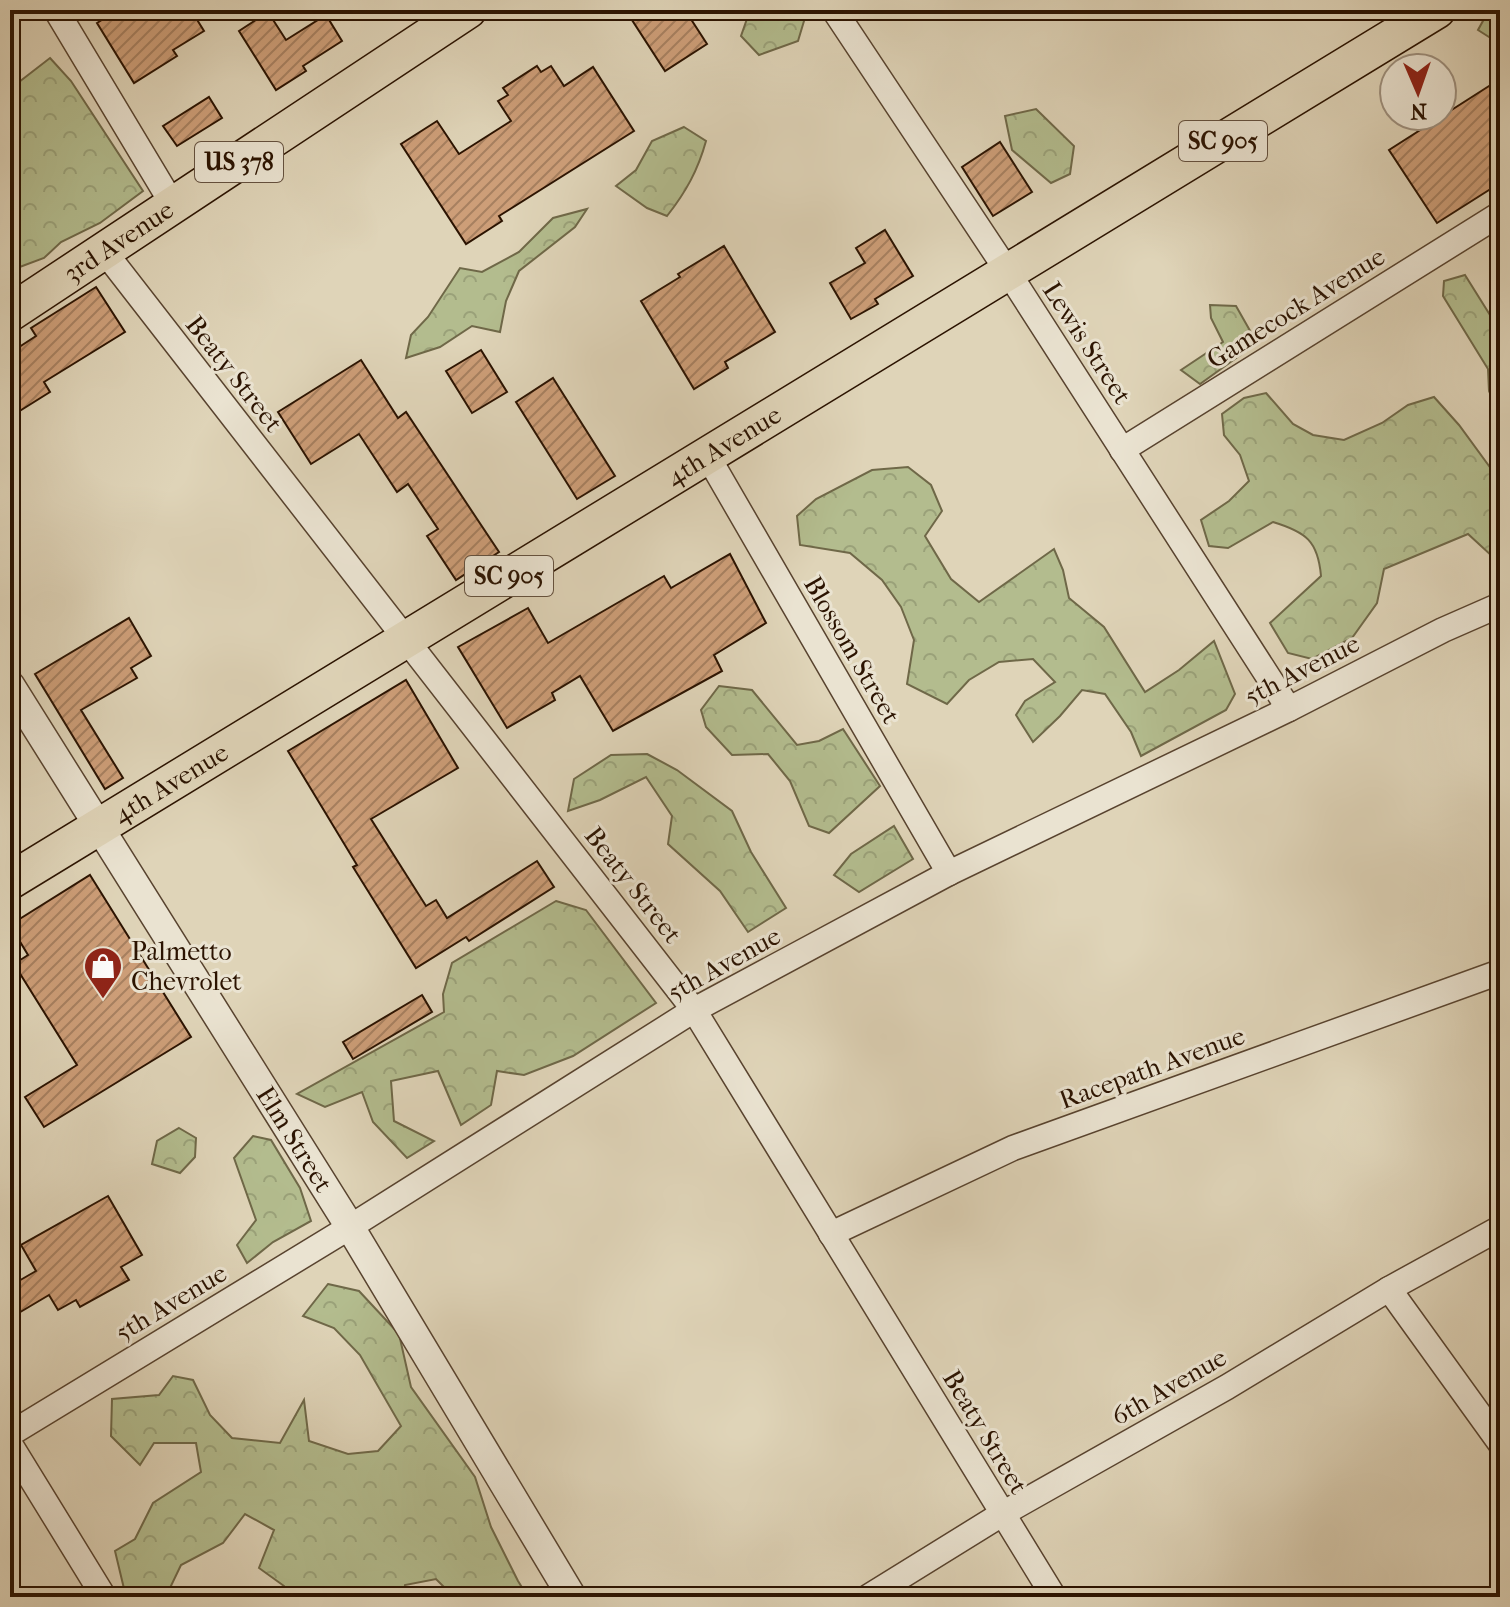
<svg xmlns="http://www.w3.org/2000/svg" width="1510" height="1607" font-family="'IM FELL French Canon',serif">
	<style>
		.forest { fill: url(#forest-crowns); stroke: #6f6848; stroke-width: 2 }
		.building { fill: url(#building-hatch); stroke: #2b1301; stroke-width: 2 }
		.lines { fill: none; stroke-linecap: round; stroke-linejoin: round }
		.minor-casing { stroke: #58432f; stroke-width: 27 }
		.tertiary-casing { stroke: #58432f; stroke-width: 31 }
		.primary-casing { stroke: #2b1301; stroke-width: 39 }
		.minor { stroke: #eae3d1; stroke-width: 24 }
		.tertiary { stroke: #eae3d1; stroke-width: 28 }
		.primary { stroke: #dfd4b8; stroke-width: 36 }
		.labels { text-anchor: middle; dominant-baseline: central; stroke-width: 6; stroke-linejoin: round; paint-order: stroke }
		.shield { fill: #eae3d1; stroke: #64513f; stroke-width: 2 }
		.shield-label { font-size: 24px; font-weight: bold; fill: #2b1301 }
		.street-label { font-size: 26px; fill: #2b1301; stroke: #eae3d1 }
		.poi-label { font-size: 26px; fill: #2b1301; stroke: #eae3d1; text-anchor: start }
	</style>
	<defs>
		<pattern id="forest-crowns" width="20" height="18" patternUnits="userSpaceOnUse" patternTransform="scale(2)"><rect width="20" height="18" fill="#b3bc8e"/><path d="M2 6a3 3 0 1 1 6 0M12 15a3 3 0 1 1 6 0" fill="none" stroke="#9aa179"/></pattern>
		<pattern id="building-hatch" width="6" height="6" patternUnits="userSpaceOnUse" patternTransform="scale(2)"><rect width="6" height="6" fill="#cd9e78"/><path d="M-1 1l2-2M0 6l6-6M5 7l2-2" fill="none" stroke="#a78060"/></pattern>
	</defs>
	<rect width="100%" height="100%" fill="#dfd4b8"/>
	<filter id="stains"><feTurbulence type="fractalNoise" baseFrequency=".0025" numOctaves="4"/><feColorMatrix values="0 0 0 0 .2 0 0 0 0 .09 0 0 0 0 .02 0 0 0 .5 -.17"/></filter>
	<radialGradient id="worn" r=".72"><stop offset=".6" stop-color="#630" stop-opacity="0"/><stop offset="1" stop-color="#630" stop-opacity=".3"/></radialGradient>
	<!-- forest -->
	<g class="forest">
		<polygon points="774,10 807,11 798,41 759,55 741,36 748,16 769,14"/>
		<polygon points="1489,10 1500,10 1500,44 1478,30"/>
		<polygon points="50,58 71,81 143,191 100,223 61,242 44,258 17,268 10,260 10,89"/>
		<polygon points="1036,109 1074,146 1070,174 1051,183 1012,150 1005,116"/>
		<path d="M684,127L706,141C698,170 686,192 667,216L647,208L616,186L636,170L652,141Z"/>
		<polygon points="587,209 575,227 519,271 506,301 500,332 472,326 440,347 406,358 411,335 428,317 460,268 482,272 519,252 553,218"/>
		<polygon points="1465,275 1495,323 1500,321 1500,415 1489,391 1488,369 1443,296 1444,281"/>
		<polygon points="1210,305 1236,306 1257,343 1200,384 1181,370 1223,342 1211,318"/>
		<path d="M1266,393L1293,424L1313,435L1344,440L1382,423L1408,405L1434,397L1459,425L1500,481V556L1493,557L1468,534L1384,569L1377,603L1352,638L1312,659L1288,653L1270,623L1321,576C1318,541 1306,532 1273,522L1228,548L1209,546L1201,520L1229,501L1249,481L1240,455L1224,435L1222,414L1244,398Z"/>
		<polygon points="908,467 931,485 942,511 925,536 951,579 979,602 1054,549 1063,570 1069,598 1104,627 1145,692 1179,670 1214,641 1235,694 1226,710 1141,756 1131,732 1105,694 1082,690 1060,716 1033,742 1016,715 1025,701 1055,682 1033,659 999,662 969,680 947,704 907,684 914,640 901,607 882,580 850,553 800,545 797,516 816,499 872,470"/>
		<polygon points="719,686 752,690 797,745 819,741 843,729 880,786 829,833 809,826 790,781 768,754 732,755 706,727 701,710"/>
		<polygon points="647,754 677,770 732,811 751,852 786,908 748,932 720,891 668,844 672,816 646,777 600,800 568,811 574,779 611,755"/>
		<polygon points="894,826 913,859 859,892 834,875 851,854"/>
		<polygon points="556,901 586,910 656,1003 573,1056 524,1075 497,1071 491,1105 461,1125 438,1071 391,1081 394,1121 434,1141 407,1158 373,1122 362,1092 325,1107 297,1094 444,1012 443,994 452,963"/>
		<polygon points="179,1128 196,1138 195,1157 180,1173 152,1164 157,1141"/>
		<polygon points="253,1136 271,1140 300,1188 311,1221 273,1242 247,1263 237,1245 256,1220 234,1158"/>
		<polygon points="328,1284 359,1291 399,1334 411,1387 475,1477 491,1527 518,1581 528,1597 454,1597 436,1579 405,1585 404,1597 285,1597 284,1586 259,1568 274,1530 245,1514 223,1543 181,1565 168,1592 170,1597 126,1597 115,1551 135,1539 153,1503 201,1472 196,1443 154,1443 140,1465 111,1436 112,1399 159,1395 173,1376 193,1380 210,1415 232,1438 280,1443 304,1400 309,1441 348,1454 378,1451 401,1426 360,1355 334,1328 303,1316"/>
	</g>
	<!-- building -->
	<g class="building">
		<polygon points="100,10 191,10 204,31 173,50 177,56 134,83 97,23 105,18"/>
		<polygon points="649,10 685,10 707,44 665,71 632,20"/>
		<polygon points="268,12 286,40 326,15 342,41 303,66 306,71 276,90 239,31"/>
		<polygon points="537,66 541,72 551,66 564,86 593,67 634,131 499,216 502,221 466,244 401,144 437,121 459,154 511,121 498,101 508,95 503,88"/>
		<polygon points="1500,79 1500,183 1437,223 1389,150"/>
		<polygon points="209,97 222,118 177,146 163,126"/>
		<polygon points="1000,142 1032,192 993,216 962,167"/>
		<polygon points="885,230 913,276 875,299 878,304 851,319 830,283 865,263 856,248"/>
		<polygon points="724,246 775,332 725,362 728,368 694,389 641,301 680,277 678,274"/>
		<polygon points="96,287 125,332 44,382 50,392 10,417 10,353 36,336 31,328"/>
		<polygon points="481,350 507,392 472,413 446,371"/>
		<polygon points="361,360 398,418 406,412 499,552 456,580 427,536 438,529 408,484 397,492 359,434 311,464 278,412"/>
		<polygon points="553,378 615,476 577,499 516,402"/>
		<polygon points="730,554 766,623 714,655 722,671 613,731 580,676 552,693 555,700 507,728 458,647 528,608 548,643 664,576 671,588"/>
		<polygon points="129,618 151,656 131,668 137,678 81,710 123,778 105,789 35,674"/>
		<polygon points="406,680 458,768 371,819 426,906 436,900 447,918 537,861 554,887 469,941 466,937 416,968 353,867 357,865 288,751"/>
		<polygon points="90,875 191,1037 44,1127 25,1097 77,1065 14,964 28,955 10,925"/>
		<polygon points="422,995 432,1012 353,1059 343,1042"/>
		<polygon points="108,1196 142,1255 121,1267 129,1280 80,1307 76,1300 58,1310 49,1295 17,1314 10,1303 10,1286 36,1271 21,1245"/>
	</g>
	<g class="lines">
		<!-- minor casing -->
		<g class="minor-casing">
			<g id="minor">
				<polyline points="56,10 173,205"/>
				<polyline points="834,10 1008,272 1289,709"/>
				<polyline points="104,251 694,1010 1054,1597"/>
				<polyline points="1122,450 1500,214"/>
				<polyline points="707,455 949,873"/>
				<polyline points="831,1234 1013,1148 1500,972"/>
				<polyline points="1389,1289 1500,1443"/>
				<polyline points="10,1434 350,1227 694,1010 949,873 1289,709 1443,630 1500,605"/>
				<polyline points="10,1444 104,1597"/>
				<polyline points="868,1597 1002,1514 1227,1387 1389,1289 1500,1228"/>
			</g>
		</g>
		<!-- tertiary casing -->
		<g class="tertiary-casing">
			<g id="tertiary">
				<path id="s1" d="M10,685L350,1227L572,1597"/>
			</g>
		</g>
		<!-- primary casing -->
		<g class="primary-casing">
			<g id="primary">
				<path id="s2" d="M10,313L468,10"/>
				<path id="s3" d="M10,881L1437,10"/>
			</g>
		</g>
		<!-- minor -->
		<use href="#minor" class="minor"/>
		<!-- tertiary -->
		<use href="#tertiary" class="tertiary"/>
		<!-- primary -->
		<use href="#primary" class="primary"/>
	</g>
	<!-- icons -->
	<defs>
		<g id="shop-pin" transform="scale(2)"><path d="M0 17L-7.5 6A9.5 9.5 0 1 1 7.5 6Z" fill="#8f2418" stroke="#eae3d1"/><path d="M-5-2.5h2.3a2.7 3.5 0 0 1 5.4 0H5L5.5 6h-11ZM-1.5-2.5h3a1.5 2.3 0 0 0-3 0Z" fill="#fff"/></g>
	</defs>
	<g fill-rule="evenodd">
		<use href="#shop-pin" x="103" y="966"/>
	</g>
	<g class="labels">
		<!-- shield labels -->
		<g class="shield">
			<rect x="1179" y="121" width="88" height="40" rx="6"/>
			<rect x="195" y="142" width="88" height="40" rx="6"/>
			<rect x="465" y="556" width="88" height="40" rx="6"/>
		</g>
		<g class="shield-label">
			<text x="1223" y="141">SC 905</text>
			<text x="239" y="162">US 378</text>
			<text x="509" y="576">SC 905</text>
		</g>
		<!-- street labels -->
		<g class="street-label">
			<text stroke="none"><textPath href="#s2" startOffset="130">3rd Avenue</textPath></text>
			<text transform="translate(1296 308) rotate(-32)">Gamecock Avenue</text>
			<text transform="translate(1087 343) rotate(57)">Lewis Street</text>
			<text transform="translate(234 374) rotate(52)">Beaty Street</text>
			<text stroke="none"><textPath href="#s3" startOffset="836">4th Avenue</textPath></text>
			<text transform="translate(852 650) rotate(60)">Blossom Street</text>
			<text transform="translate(1302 670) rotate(-27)">5th Avenue</text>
			<text stroke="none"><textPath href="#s3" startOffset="188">4th Avenue</textPath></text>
			<text transform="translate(633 885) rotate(52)">Beaty Street</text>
			<text transform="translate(724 964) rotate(-29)">5th Avenue</text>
			<text transform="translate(1152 1068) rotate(-20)">Racepath Avenue</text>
			<text stroke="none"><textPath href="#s1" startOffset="536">Elm Street</textPath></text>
			<text transform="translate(171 1303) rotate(-31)">5th Avenue</text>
			<text transform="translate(1169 1387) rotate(-30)">6th Avenue</text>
			<text transform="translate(985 1432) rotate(59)">Beaty Street</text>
		</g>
		<!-- poi labels -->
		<g class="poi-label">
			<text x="131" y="951">Palmetto<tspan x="131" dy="30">Chevrolet</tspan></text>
		</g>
	</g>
	<!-- margin -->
	<rect width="1510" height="1607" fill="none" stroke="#dfd4b8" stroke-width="40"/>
	<rect x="12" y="12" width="1486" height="1583" fill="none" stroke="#2b1301" stroke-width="4"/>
	<rect x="20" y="20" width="1470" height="1567" fill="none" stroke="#2b1301" stroke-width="2"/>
	<!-- north arrow -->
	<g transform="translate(1418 92) rotate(178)"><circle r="38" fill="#eae3d1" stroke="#9e907e" stroke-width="2"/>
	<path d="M0-6L14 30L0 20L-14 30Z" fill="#8f2418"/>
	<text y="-12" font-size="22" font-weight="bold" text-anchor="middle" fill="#2b1301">N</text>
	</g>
	<rect width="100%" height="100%" filter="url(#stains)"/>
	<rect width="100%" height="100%" fill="url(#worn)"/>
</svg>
